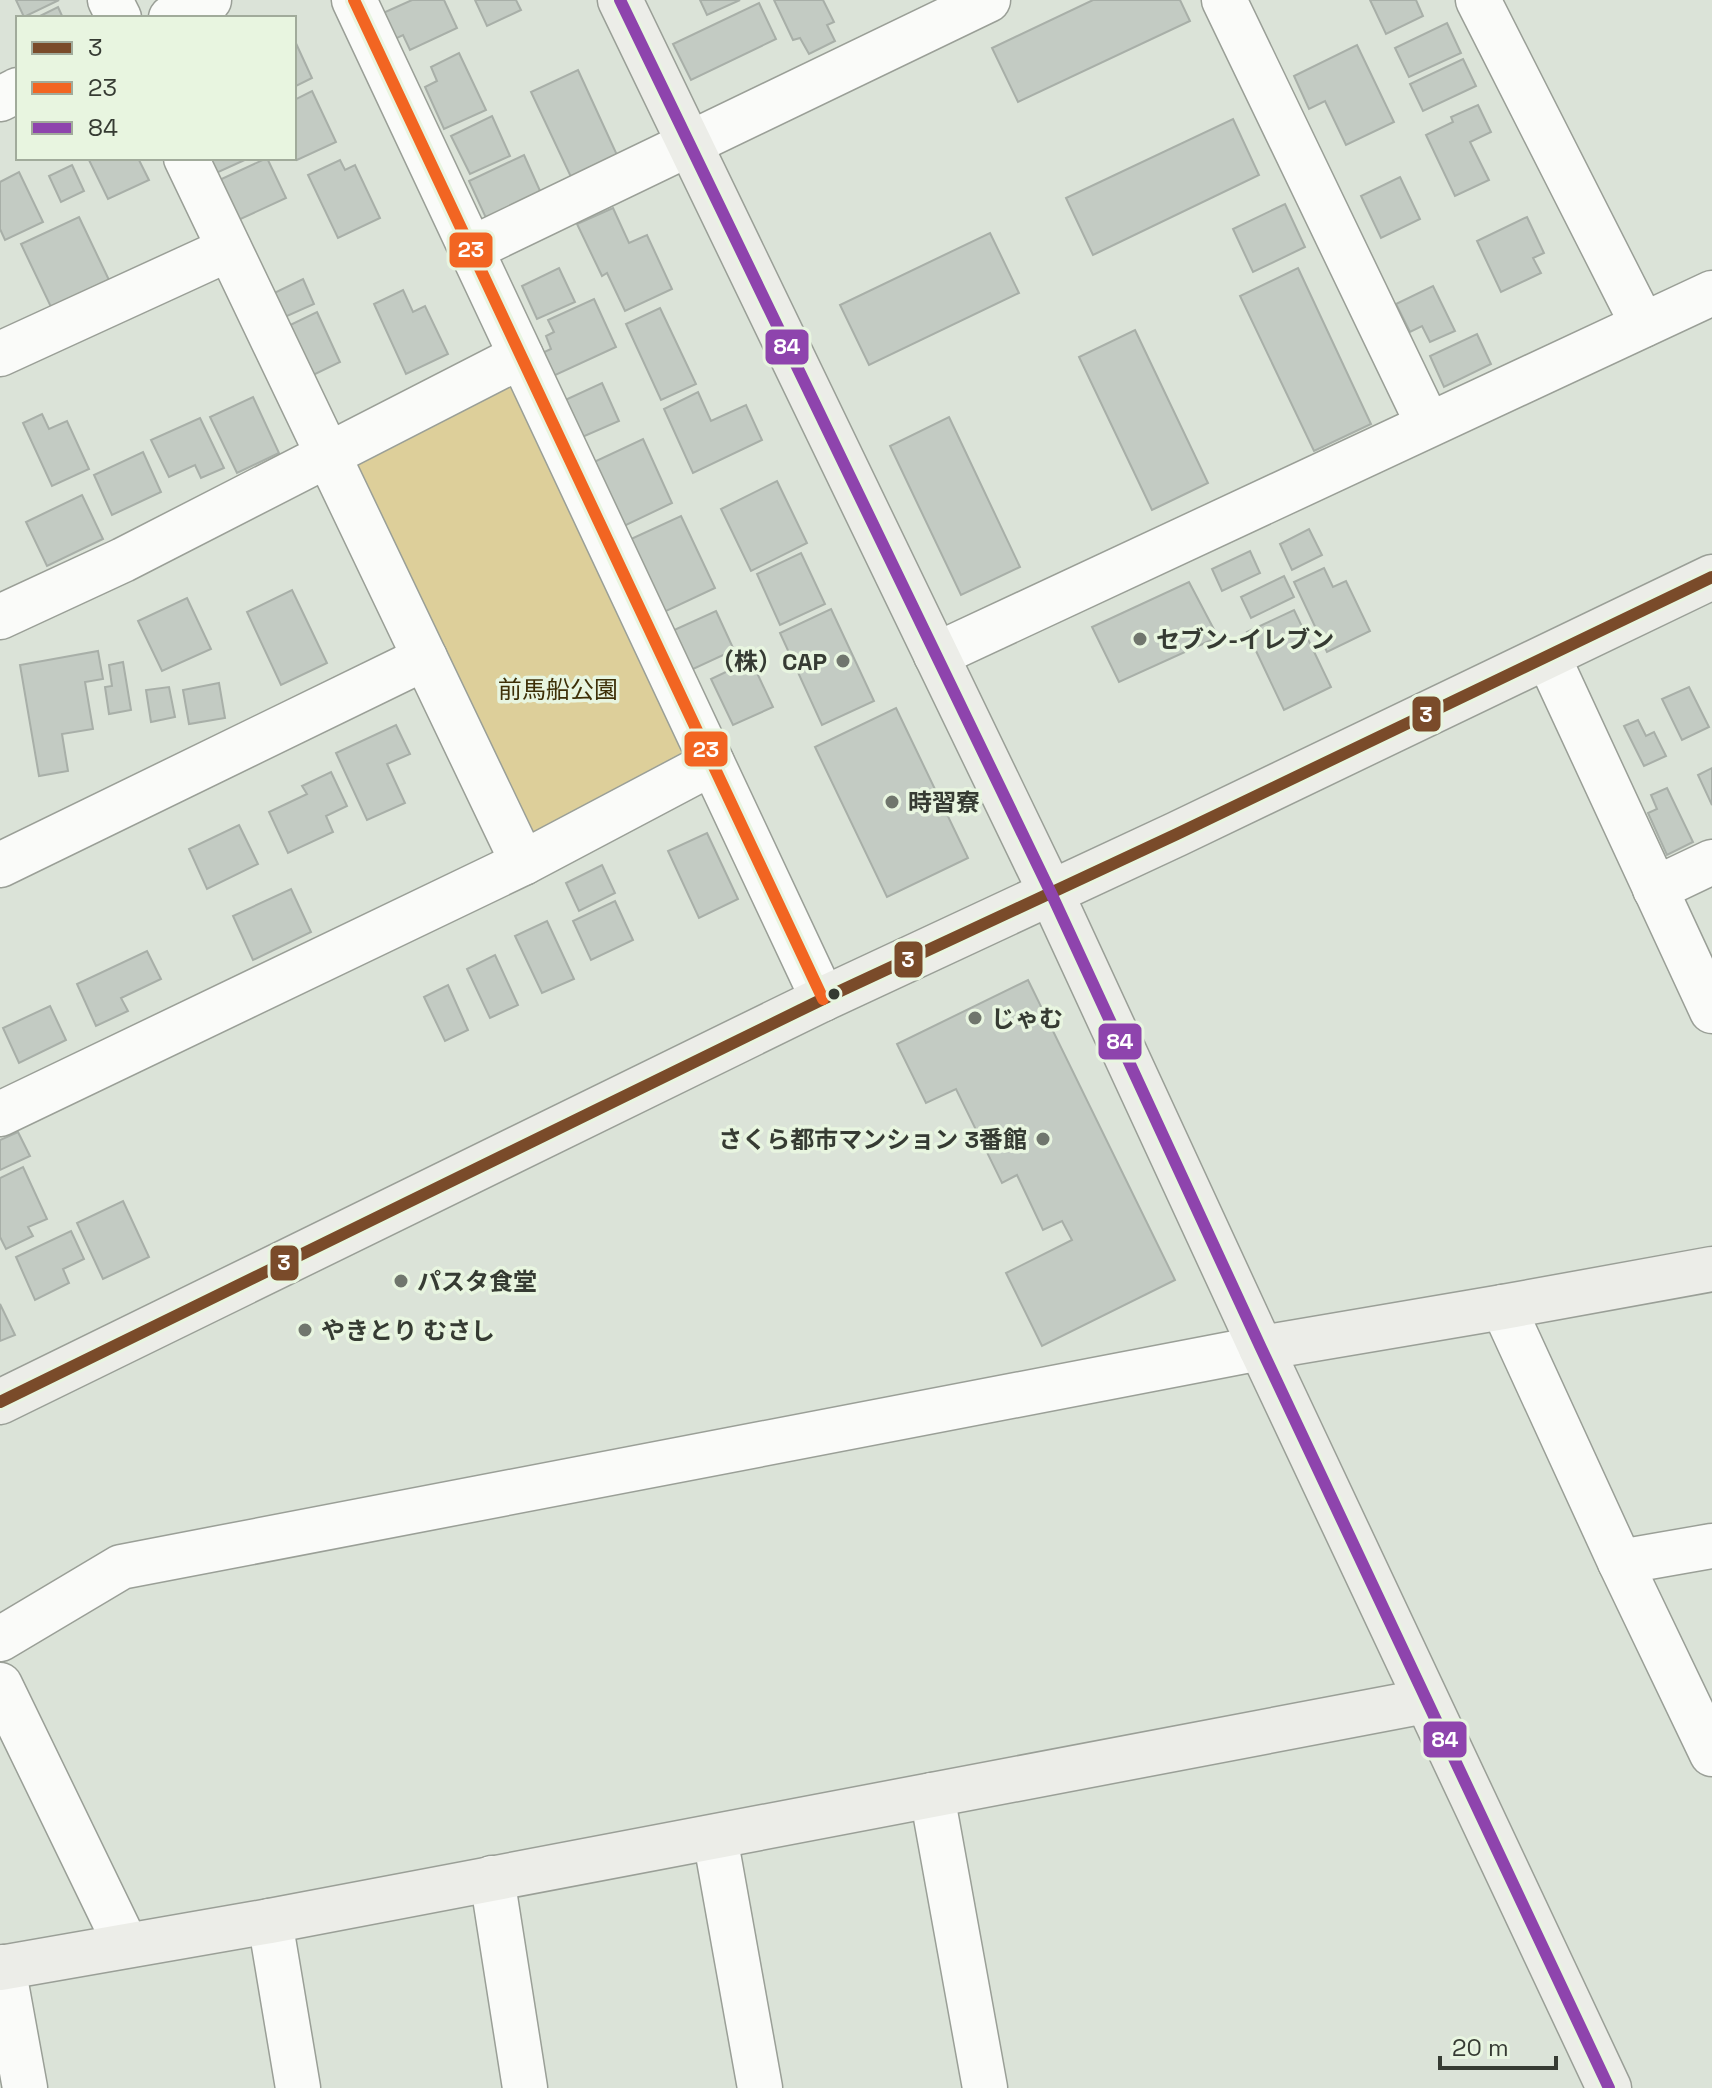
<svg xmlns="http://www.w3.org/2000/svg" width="1712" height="2088" font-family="'Space Grotesk','Noto Sans JP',sans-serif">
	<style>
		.green { fill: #ddcf9a }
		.building { fill: #c3cbc3; stroke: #a8afa8; stroke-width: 2 }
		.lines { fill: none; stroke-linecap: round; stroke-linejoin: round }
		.street-casing { stroke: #9a9f97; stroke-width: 47 }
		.secondary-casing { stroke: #9a9f97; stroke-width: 47 }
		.street { stroke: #fafbf9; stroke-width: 44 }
		.secondary { stroke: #ecede8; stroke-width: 44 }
		.bus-1-casing { stroke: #e8f5e0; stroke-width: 18 }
		.bus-2-casing { stroke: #e8f5e0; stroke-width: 18 }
		.bus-3-casing { stroke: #e8f5e0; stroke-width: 18 }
		.bus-1 { stroke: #7a4b2a; stroke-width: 12 }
		.bus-2 { stroke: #f26522; stroke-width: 12 }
		.bus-3 { stroke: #8e44ad; stroke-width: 12 }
		.poi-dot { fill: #70766d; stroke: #e8f5e0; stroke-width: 3 }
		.bus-dot { fill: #363b33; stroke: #e8f5e0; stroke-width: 3 }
		.labels { text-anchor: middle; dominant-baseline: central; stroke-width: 7; stroke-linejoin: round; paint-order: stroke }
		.poi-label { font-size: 24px; font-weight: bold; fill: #363b33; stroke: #e8f5e0; text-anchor: start }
		.park-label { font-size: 24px; fill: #3d2f07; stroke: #e8f5e0 }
		.line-badge { stroke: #e8f5e0; stroke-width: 3 }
		.badge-label { font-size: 22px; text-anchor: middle; font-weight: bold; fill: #fff }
	</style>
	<rect width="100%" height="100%" fill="#dbe3d8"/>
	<!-- green -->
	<polygon class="green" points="517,371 700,759 526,851 343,462"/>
	<!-- building -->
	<g class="building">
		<polygon points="16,0 59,0 24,17"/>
		<polygon points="412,0 444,0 457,28 410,50 403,35 395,39 383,13"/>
		<polygon points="475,0 516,0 521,10 487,26"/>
		<polygon points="700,0 740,0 707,15"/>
		<polygon points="774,0 823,0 834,22 827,25 835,41 809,54 800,38 793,40"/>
		<polygon points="1093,0 1180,0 1190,21 1018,102 992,48"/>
		<polygon points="1370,0 1416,0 1423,16 1386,34"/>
		<polygon points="759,3 776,39 691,80 673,44"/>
		<polygon points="58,7 63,18 36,18"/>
		<polygon points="1447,23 1461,53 1409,77 1395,48"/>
		<polygon points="294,39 312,78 294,87"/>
		<polygon points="1357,45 1394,122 1346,145 1325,101 1309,109 1294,76"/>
		<polygon points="459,53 486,110 444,129 425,87 437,81 431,67"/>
		<polygon points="1463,59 1476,86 1423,111 1410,84"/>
		<polygon points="578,70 617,155 571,177 531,92"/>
		<polygon points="312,91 336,142 297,160 294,155 294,100"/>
		<polygon points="1478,105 1491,132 1470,142 1489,180 1455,196 1426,135 1453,122 1451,117"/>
		<polygon points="492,116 510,156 470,174 451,136"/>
		<polygon points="1233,119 1259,175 1093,255 1066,198"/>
		<polygon points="524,155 541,193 486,218 469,181"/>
		<polygon points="88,158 138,158 149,180 108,199"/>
		<polygon points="206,158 249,158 214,174"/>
		<polygon points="267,158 286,198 234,222 215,182"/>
		<polygon points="340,160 345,170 355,165 380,218 338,238 308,175"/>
		<polygon points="72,165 84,191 61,202 49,176"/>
		<polygon points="19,172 43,222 5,240 0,229 0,182"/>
		<polygon points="1400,177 1420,219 1381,238 1361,196"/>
		<polygon points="1285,204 1305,247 1253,272 1233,229"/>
		<polygon points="613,208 629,243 647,235 672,289 625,311 607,273 602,276 577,224"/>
		<polygon points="79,217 109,280 51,307 21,244"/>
		<polygon points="1527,217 1544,253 1533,258 1541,273 1501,292 1477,241"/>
		<polygon points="990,233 1019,293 869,365 840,305"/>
		<polygon points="559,268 575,302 537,319 522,286"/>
		<polygon points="1298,268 1371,424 1314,451 1240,296"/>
		<polygon points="303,279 314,304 278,320 268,296"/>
		<polygon points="1433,286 1455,331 1430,342 1422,326 1410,332 1396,304"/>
		<polygon points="403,290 413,312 425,306 448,354 406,374 374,304"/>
		<polygon points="594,299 616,347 551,377 540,354 551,349 546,336 554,332 548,320"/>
		<polygon points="660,308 696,384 661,400 626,324"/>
		<polygon points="317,312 340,362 307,378 284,328"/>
		<polygon points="1135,330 1208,483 1152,510 1079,357"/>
		<polygon points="1477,334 1491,364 1444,387 1430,356"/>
		<polygon points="602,383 619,421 580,438 563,401"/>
		<polygon points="698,392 711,421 746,405 762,440 693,473 664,409"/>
		<polygon points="253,397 279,453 237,473 210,417"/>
		<polygon points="42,414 49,429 67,421 89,469 52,486 23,423"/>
		<polygon points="949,417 1020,567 961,595 890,446"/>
		<polygon points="200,418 224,468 201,478 195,465 169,477 151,440"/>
		<polygon points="643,439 672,503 624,526 594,462"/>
		<polygon points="143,452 161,492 112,515 94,475"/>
		<polygon points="777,481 807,543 751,571 721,509"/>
		<polygon points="82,495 103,539 47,566 26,522"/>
		<polygon points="681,516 715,588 664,612 631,539"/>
		<polygon points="1309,529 1322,555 1292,570 1280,544"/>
		<polygon points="1250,551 1260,573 1222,591 1212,569"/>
		<polygon points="801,553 825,604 780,625 757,574"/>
		<polygon points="1324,568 1333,587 1346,581 1370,631 1327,652 1294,582"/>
		<polygon points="1284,576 1294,597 1251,618 1241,597"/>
		<polygon points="1189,582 1218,637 1119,682 1092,627"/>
		<polygon points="292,590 327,663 281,685 247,612"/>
		<polygon points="187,598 211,649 162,671 138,621"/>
		<polygon points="831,609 874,701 822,725 780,633"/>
		<polygon points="1294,610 1331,687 1284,710 1247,632"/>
		<polygon points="716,611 734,650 691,670 672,631"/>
		<polygon points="98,651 103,679 85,682 93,729 62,734 68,771 39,776 20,665"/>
		<polygon points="751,660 773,707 733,725 711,679"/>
		<polygon points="123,662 131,710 109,714 105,687 112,686 109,665"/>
		<polygon points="219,683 225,718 189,724 183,690"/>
		<polygon points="169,687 175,717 151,722 146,690"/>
		<polygon points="1689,687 1709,727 1682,740 1662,699"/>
		<polygon points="896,708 968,858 887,897 815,747"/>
		<polygon points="1638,720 1646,736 1654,732 1666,756 1644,766 1624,726"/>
		<polygon points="396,725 410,754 387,764 405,803 367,820 336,753"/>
		<polygon points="1712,768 1712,805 1698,775"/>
		<polygon points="331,772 347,806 326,816 333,832 288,853 269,812 307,794 302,786"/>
		<polygon points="1667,788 1693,842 1667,855 1648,813 1657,809 1651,795"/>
		<polygon points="239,825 258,864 207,889 189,849"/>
		<polygon points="707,833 738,899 699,918 668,851"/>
		<polygon points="602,865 615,893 579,911 566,883"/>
		<polygon points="291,889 311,932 253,960 233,916"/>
		<polygon points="615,901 633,940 591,960 573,921"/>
		<polygon points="547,921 574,979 542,993 515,936"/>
		<polygon points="147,951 161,979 121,998 128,1011 96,1026 77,984"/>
		<polygon points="495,955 518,1005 490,1018 467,969"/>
		<polygon points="1028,980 1175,1280 1042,1346 1006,1273 1072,1240 1062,1221 1043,1230 1017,1175 1002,1183 956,1089 926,1103 897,1044"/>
		<polygon points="448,985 468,1030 445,1041 424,997"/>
		<polygon points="50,1006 66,1040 19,1063 3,1028"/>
		<polygon points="18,1132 30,1156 0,1170 0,1140"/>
		<polygon points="23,1167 47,1219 28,1227 33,1236 6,1249 0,1237 0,1178"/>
		<polygon points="123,1201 149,1257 103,1279 77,1223"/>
		<polygon points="71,1231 84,1259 63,1269 69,1283 35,1300 16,1257"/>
		<polygon points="0,1304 15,1335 0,1341"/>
	</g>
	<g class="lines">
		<!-- street casing -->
		<g class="street-casing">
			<g id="street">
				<polyline points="110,0 119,18"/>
				<polyline points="354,0 823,999"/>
				<polyline points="1224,0 1428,424"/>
				<polyline points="1478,0 1643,325"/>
				<polyline points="171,18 209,0"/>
				<polyline points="0,99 18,90"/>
				<polyline points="186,158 523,863"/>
				<polyline points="471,249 988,0"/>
				<polyline points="0,354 229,249"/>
				<polyline points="0,617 123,560 521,356"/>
				<polyline points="936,655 1712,293"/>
				<polyline points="1548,657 1712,1011"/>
				<polyline points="0,865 425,658"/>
				<polyline points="1655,889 1712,862"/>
				<polyline points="0,1114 523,863 712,763"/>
				<polyline points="1503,1307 1620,1562 1712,1754"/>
				<polyline points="1620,1562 1712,1546"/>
				<polyline points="0,1639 121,1567 1261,1348"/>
				<polyline points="0,1685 126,1945"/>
				<polyline points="932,1795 985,2088"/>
				<polyline points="715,1837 760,2088"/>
				<polyline points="492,1878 525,2088"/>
				<polyline points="270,1921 298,2088"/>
				<polyline points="3,1967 25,2088"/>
			</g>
		</g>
		<!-- secondary casing -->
		<g class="secondary-casing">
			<g id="secondary">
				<polyline points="620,0 1051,893 1261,1348 1609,2088"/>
				<polyline points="1261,1348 1503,1307 1712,1269"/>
				<polyline points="0,1402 823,999 1177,834 1712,577"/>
				<polyline points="0,1968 270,1921 1426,1701"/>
			</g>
		</g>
		<!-- street -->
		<use href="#street" class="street"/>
		<!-- secondary -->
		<use href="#secondary" class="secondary"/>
		<!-- bus-1 casing -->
		<g class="bus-1-casing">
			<polyline id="bus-1" points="0,1402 823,999 1177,834 1712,577"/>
		</g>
		<!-- bus-2 casing -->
		<g class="bus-2-casing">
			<polyline id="bus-2" points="354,0 823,999"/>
		</g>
		<!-- bus-3 casing -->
		<g class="bus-3-casing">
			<polyline id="bus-3" points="620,0 1051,893 1261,1348 1609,2088"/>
		</g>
		<!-- bus-1 -->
		<use href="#bus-1" class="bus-1"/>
		<!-- bus-2 -->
		<use href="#bus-2" class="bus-2"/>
		<!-- bus-3 -->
		<use href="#bus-3" class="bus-3"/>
	</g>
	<!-- markers -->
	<g class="poi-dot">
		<circle cx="1140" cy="639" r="8"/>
		<circle cx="843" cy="661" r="8"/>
		<circle cx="892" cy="802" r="8"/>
		<circle cx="975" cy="1018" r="8"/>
		<circle cx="1043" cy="1139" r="8"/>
		<circle cx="401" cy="1281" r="8"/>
		<circle cx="305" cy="1330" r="8"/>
	</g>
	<circle class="bus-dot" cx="834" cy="994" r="7"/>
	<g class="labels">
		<!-- poi labels -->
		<g class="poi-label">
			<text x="1156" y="639">セブン-イレブン</text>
			<text x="827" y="661" text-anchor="end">（株）CAP</text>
			<text x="908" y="802">時習寮</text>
			<text x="991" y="1018">じゃむ</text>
			<text x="1027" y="1139" text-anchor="end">さくら都市マンション 3番館</text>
			<text x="417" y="1281">パスタ食堂</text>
			<text x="321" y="1330">やきとり むさし</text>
		</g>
		<!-- park labels -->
		<g class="park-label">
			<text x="558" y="689">前馬船公園</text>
		</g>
	</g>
	<g class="line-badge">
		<rect x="448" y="231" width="46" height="38" rx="8" fill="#f26522"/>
		<rect x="764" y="328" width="46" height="38" rx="8" fill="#8e44ad"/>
		<rect x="1411" y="695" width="31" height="38" rx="8" fill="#7a4b2a"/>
		<rect x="683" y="730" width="46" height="38" rx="8" fill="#f26522"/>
		<rect x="893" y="940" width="31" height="39" rx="8" fill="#7a4b2a"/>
		<rect x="1097" y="1022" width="46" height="39" rx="8" fill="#8e44ad"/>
		<rect x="269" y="1244" width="31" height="38" rx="8" fill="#7a4b2a"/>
		<rect x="1422" y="1720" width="46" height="39" rx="8" fill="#8e44ad"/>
	</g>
	<g class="badge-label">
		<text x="471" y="257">23</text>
		<text x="787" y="354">84</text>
		<text x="1426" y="722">3</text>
		<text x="706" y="757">23</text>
		<text x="908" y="967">3</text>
		<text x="1120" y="1049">84</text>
		<text x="284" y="1270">3</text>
		<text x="1445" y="1747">84</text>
	</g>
	<!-- legend -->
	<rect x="16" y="16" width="280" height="144" fill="#e8f5e0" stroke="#a1ab9b" stroke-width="2"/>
	<rect x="32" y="42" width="40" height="12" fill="#7a4b2a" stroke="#a1ab9b" stroke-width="2"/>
	<text x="88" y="56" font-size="24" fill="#363b33">3</text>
	<rect x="32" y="82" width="40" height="12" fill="#f26522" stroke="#a1ab9b" stroke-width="2"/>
	<text x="88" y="96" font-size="24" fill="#363b33">23</text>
	<rect x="32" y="122" width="40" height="12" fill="#8e44ad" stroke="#a1ab9b" stroke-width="2"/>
	<text x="88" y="136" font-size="24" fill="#363b33">84</text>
	<!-- scale -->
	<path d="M1440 2056v12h116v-12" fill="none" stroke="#363b33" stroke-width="4"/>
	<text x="1452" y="2056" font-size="24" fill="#363b33" stroke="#e8f5e0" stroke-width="6" paint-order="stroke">20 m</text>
</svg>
